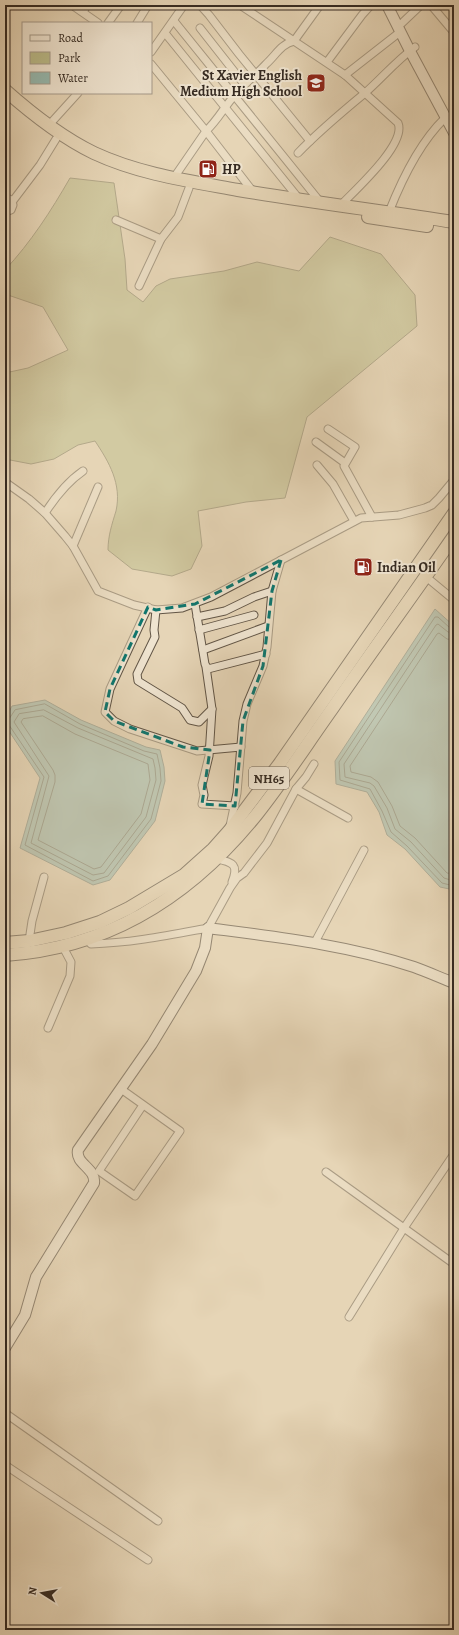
<svg xmlns="http://www.w3.org/2000/svg" width="459" height="1635" font-family="Alegreya,serif">
	<style>
		.green { fill: #bbbc8a; stroke: #787456 }
		.water { fill: #96b9af; stroke: #708077 }
		.lines { fill: none; stroke-linecap: round; stroke-linejoin: round }
		.shore { stroke: #667268; stroke-width: 1 }
		.street-casing { stroke: #625647; stroke-width: 9 }
		.secondary-casing { stroke: #362b22; stroke-width: 12 }
		.highway-casing { stroke: #362b22; stroke-width: 14 }
		.street { stroke: #efe4d0; stroke-width: 7 }
		.secondary { stroke: #efe4d0; stroke-width: 10 }
		.highway { stroke: #e6d5b7; stroke-width: 12 }
		.marked { fill: none; stroke: #0f766e; stroke-width: 3; stroke-dasharray: 8 5; stroke-linejoin: round }
		.labels { text-anchor: middle; dominant-baseline: central; stroke-width: 4; stroke-linejoin: round; paint-order: stroke }
		.shield { fill: #efe4d0; stroke: #6e6256; stroke-width: 1 }
		.shield-label { font-size: 13px; font-weight: bold; fill: #362b22 }
		.poi-label { font-size: 14px; font-weight: bold; fill: #362b22; stroke: #efe4d0; text-anchor: start }
	</style>
	<rect width="100%" height="100%" fill="#e6d5b7"/>
	<filter id="stains"><feTurbulence type="fractalNoise" baseFrequency=".005" numOctaves="4"/><feColorMatrix values="0 0 0 0 .2 0 0 0 0 .09 0 0 0 0 .02 0 0 0 .5 -.17"/></filter>
	<radialGradient id="worn" r=".72"><stop offset=".6" stop-color="#630" stop-opacity="0"/><stop offset="1" stop-color="#630" stop-opacity=".3"/></radialGradient>
	<!-- green -->
	<path class="green" d="M70,178L114,183L125,259L127,290L143,302L156,286L170,279L224,271L257,262L299,271L330,237L381,254L415,295L417,326L307,417L285,498L246,502L198,511L202,546L191,569L172,576L132,569L108,550C108,536 112,524 116,511C122,484 109,462 95,441L78,445L54,459L31,464L5,459V373L28,368L68,350L43,307L5,294V270C31,242 51,211 70,178Z"/>
	<!-- water -->
	<g class="water">
		<polygon points="435,609 454,626 454,890 440,887 405,849 387,835 379,812 367,792 336,784 335,761"/>
		<polygon points="45,700 81,720 146,747 160,750 164,767 165,781 155,821 110,880 93,885 20,848 40,778 5,725 5,720 12,706"/>
	</g>
	<g class="lines">
		<!-- shore -->
		<g class="shore">
			<polyline points="454,629 450,628 438,617 435,617 339,762 340,780 370,789 382,811 391,832 407,846 442,883 454,886"/>
			<polyline points="454,634 448,632 438,624 436,625 344,764 345,777 370,783 374,786 387,808 395,829 411,842 444,878 454,881"/>
			<polyline points="454,640 447,639 439,633 437,634 350,766 351,772 371,777 378,782 392,806 400,826 415,838 447,873 454,874"/>
			<polygon points="45,704 80,724 144,751 157,754 160,768 161,781 151,819 108,876 93,881 25,845 44,777 7,722 15,710"/>
			<polygon points="44,710 78,728 153,759 155,768 156,780 146,817 104,873 93,875 31,843 49,776 14,722 19,714"/>
			<polygon points="43,716 75,734 148,764 150,780 141,814 101,867 94,869 38,840 55,782 55,775 53,770 21,722 23,719"/>
		</g>
		<!-- street casing -->
		<g class="street-casing">
			<g id="street">
				<polyline points="72,5 98,23"/>
				<polyline points="200,5 209,15 239,54 310,141"/>
				<path d="M240,5L345,75L398,123C407,144 354,191 340,206"/>
				<polyline points="431,5 452,30"/>
				<polyline points="83,12 87,5"/>
				<polyline points="174,21 321,203"/>
				<polyline points="108,23 121,5"/>
				<polyline points="137,23 148,5"/>
				<polyline points="402,23 421,5"/>
				<polyline points="200,28 244,84"/>
				<polyline points="165,33 300,200"/>
				<polyline points="151,52 184,5"/>
				<polyline points="327,62 362,15 371,5"/>
				<polyline points="151,64 206,131 173,179"/>
				<polyline points="345,75 400,32"/>
				<polyline points="49,125 78,93"/>
				<path d="M298,153C319,131 342,112 365,93C382,78 396,61 415,47"/>
				<path d="M254,193L206,131C218,120 224,107 235,95C245,83 256,75 266,64C276,55 281,44 294,41L320,5"/>
				<polyline points="5,197 11,200 13,205 11,210 5,212"/>
				<polyline points="12,202 40,165 56,139"/>
				<path d="M389,212C402,179 419,143 445,118"/>
				<polyline points="116,220 161,239"/>
				<polyline points="139,286 161,239 178,217 189,188"/>
				<polyline points="328,429 355,447 344,466 372,517"/>
				<polyline points="316,442 345,463"/>
				<polyline points="317,465 333,484 354,521"/>
				<polyline points="5,482 29,499 45,513 65,536 73,546 98,591 134,605 156,610 182,608 211,597 361,518 399,515 425,508 432,505 439,498 454,480"/>
				<path d="M45,513C56,496 67,482 83,471"/>
				<polyline points="73,546 98,487"/>
				<polyline points="425,576 454,600"/>
				<polyline points="195,604 205,664 208,669 266,654"/>
				<polyline points="148,607 110,689 105,712 114,721 130,729 197,751 241,747"/>
				<polyline points="156,610 154,630 155,637 137,674 138,681 182,708 190,720 199,722 212,709"/>
				<polyline points="197,617 225,611 254,597 272,591"/>
				<polyline points="199,630 254,615"/>
				<polyline points="203,650 268,626"/>
				<polyline points="206,667 212,709 209,756 202,785 204,795 202,804 235,806"/>
				<polyline points="296,789 348,818"/>
				<polyline points="230,826 237,793 243,721 247,704 263,666 267,647 272,591 281,560"/>
				<path d="M217,859C233,862 239,865 232,882"/>
				<path d="M87,940L91,944C131,943 170,935 208,928L230,888L237,878L244,873L267,843L296,789L306,777L314,764"/>
				<polyline points="29,941 32,921 44,877"/>
				<polyline points="314,944 364,850"/>
				<polyline points="48,1028 70,976 71,962 63,947"/>
				<polyline points="121,1089 180,1131 135,1196 99,1171 143,1105"/>
				<polyline points="326,1172 454,1264"/>
				<polyline points="349,1317 404,1228 454,1154"/>
				<polyline points="5,1413 158,1521"/>
				<polyline points="5,1465 148,1560"/>
			</g>
		</g>
		<!-- secondary casing -->
		<g class="secondary-casing">
			<g id="secondary">
				<polyline points="387,5 410,51 454,133"/>
				<path d="M5,1348L25,1315L36,1277L94,1183C96,1168 75,1164 78,1150L152,1044L196,971L205,948L208,928C277,937 348,945 414,967C428,972 441,978 454,983"/>
			</g>
		</g>
		<!-- highway casing -->
		<g class="highway-casing">
			<g id="highway">
				<path d="M5,90C32,114 61,137 94,153C139,174 189,181 238,190C310,202 382,211 454,222"/>
				<polyline points="368,217 427,226"/>
				<polyline points="5,943 29,941 66,933 100,922 129,908 184,875 213,849 229,831 280,763 454,513"/>
				<path d="M5,955C111,948 192,895 257,814C284,780 307,744 332,709C372,651 414,594 454,536"/>
			</g>
		</g>
		<!-- street -->
		<use href="#street" class="street"/>
		<!-- secondary -->
		<use href="#secondary" class="secondary"/>
		<!-- highway -->
		<use href="#highway" class="highway"/>
	</g>
	<!-- marked area -->
	<path d="M0 0H459V1635H0ZM281,560L272,591L263,666L243,721L235,806L202,804L210,750L183,747L114,721L105,712L110,689L148,607L156,610L195,604Z" fill="#e6d5b7" fill-opacity=".55" fill-rule="evenodd"/>
	<path class="marked" d="M281,560L272,591L263,666L243,721L235,806L202,804L210,750L183,747L114,721L105,712L110,689L148,607L156,610L195,604Z"/>
	<!-- icons -->
	<defs>
		<g id="school-square" transform="scale(1)"><rect x="-9" y="-9" width="18" height="18" rx="4" fill="#8f2418" stroke="#efe4d0"/><path d="M0-5L7-2L0 1L-7-2ZM-4 1L0 2.5L4 1V4Q0 6-4 4Z" fill="#fff"/></g>
		<g id="fuel-square" transform="scale(1)"><rect x="-9" y="-9" width="18" height="18" rx="4" fill="#8f2418" stroke="#efe4d0"/><path d="M-5.5-6h7V0h2V4h1.3V-2.5L3-4.5l.8-.8L6-3V5H2.5V1h-1V6h-7ZM-4.2-4.7v3.2H.2V-4.7Z" fill="#fff"/></g>
	</defs>
	<g fill-rule="evenodd">
		<use href="#school-square" x="316" y="83"/>
		<use href="#fuel-square" x="208" y="169"/>
		<use href="#fuel-square" x="363" y="567"/>
	</g>
	<g class="labels">
		<!-- shield labels -->
		<rect class="shield" x="249" y="767" width="40" height="22" rx="3"/>
		<g class="shield-label">
			<text x="269" y="778">NH65</text>
		</g>
		<!-- poi labels -->
		<g class="poi-label">
			<text x="302" y="75" text-anchor="end">St Xavier English<tspan x="302" dy="16">Medium High School</tspan></text>
			<text x="222" y="169">HP</text>
			<text x="377" y="567">Indian Oil</text>
		</g>
	</g>
	<!-- margin -->
	<rect width="459" height="1635" fill="none" stroke="#e6d5b7" stroke-width="20"/>
	<rect x="6" y="6" width="447" height="1623" fill="none" stroke="#362b22" stroke-width="2"/>
	<rect x="10" y="10" width="439" height="1615" fill="none" stroke="#362b22"/>
	<!-- legend -->
	<rect x="22" y="22" width="130" height="72" fill="#efe4d0" stroke="#a59a8a"/>
	<rect x="30" y="35" width="20" height="6" fill="#efe4d0" stroke="#a59a8a"/>
	<text x="58" y="42" font-size="12" fill="#362b22">Road</text>
	<rect x="30" y="52" width="20" height="12" fill="#bbbc8a" stroke="#a59a8a"/>
	<text x="58" y="62" font-size="12" fill="#362b22">Park</text>
	<rect x="30" y="72" width="20" height="12" fill="#96b9af" stroke="#a59a8a"/>
	<text x="58" y="82" font-size="12" fill="#362b22">Water</text>
	<!-- north arrow -->
	<g transform="translate(42 1593) rotate(281)" stroke="#efe4d0" stroke-width="3" paint-order="stroke">
	<path d="M0-3L7 15L0 10L-7 15Z" fill="#362b22"/>
	<text y="-6" font-size="11" font-weight="bold" text-anchor="middle" fill="#362b22">N</text>
	</g>
	<rect width="100%" height="100%" filter="url(#stains)"/>
	<rect width="100%" height="100%" fill="url(#worn)"/>
</svg>
